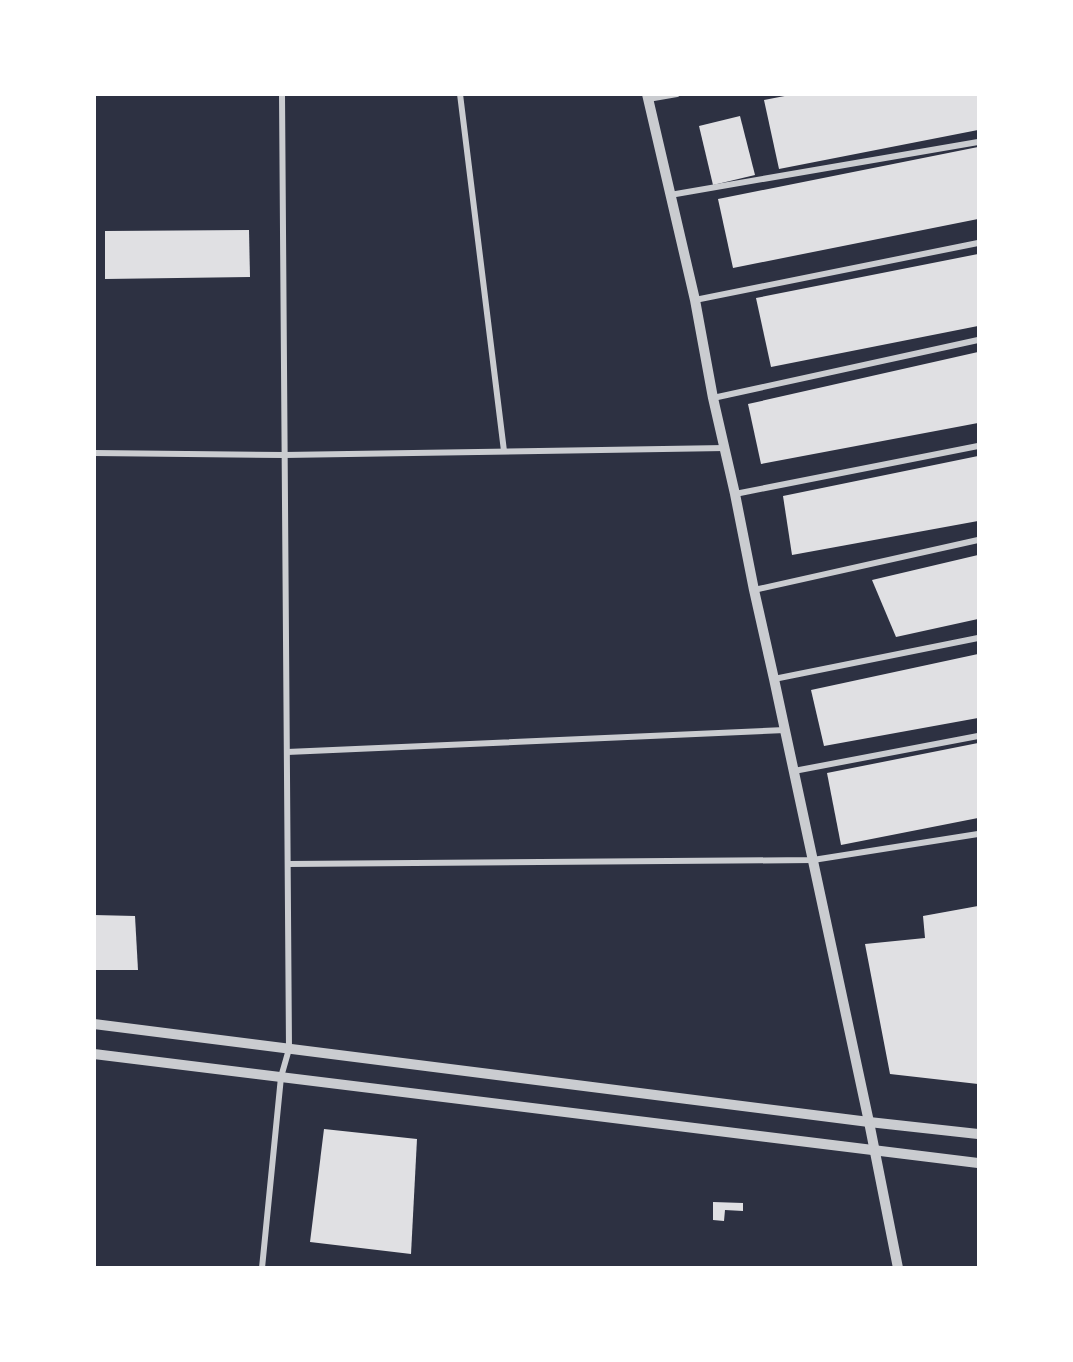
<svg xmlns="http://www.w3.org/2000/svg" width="1073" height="1362" font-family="Mulish,sans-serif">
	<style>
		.building { fill: #e0e0e3 }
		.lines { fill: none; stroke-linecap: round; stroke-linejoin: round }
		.minor { stroke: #caccd0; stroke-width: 6 }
		.tertiary { stroke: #caccd0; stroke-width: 10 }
	</style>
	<rect width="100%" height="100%" fill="#2d3142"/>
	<!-- building -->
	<g class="building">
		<polygon points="795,94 978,94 978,130 779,169 764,100"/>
		<polygon points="740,116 755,175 713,185 699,126"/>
		<polygon points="978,147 978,219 733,268 718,199"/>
		<polygon points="249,230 250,277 105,279 105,231"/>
		<polygon points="978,254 978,326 771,367 756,298"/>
		<polygon points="978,352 978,423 761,464 748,404"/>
		<polygon points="978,456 978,521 792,555 783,496"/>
		<polygon points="978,555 978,619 896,637 872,580"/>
		<polygon points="978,654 978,718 824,746 811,690"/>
		<polygon points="978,743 978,818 841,845 827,773"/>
		<polygon points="978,906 978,1084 890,1074 865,944 925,938 923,916"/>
		<polygon points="94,915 135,916 138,970 94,970"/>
		<polygon points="324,1129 417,1139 411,1254 310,1242"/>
		<polygon points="713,1202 743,1203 743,1211 725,1210 724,1221 713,1220"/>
	</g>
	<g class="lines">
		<!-- minor -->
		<g class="minor">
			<polyline points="460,94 504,451"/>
			<polyline points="648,99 677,94"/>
			<polyline points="670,195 978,142"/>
			<polyline points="695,300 978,243"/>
			<polyline points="713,398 978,340"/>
			<polyline points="94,453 284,455 725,448"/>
			<polyline points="735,494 978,446"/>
			<polyline points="754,590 978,540"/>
			<polyline points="774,679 978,638"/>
			<polyline points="287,752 785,730"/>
			<polyline points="794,771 978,736"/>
			<polyline points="288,864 813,860 978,834"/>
			<polyline points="262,1268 281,1077 289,1049 282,94"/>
		</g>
		<!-- tertiary -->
		<g class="tertiary">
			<polyline points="647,94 695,300 713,398 735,494 754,590 774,679 869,1122 898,1268"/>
			<polyline points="94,1024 869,1122 978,1134"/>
			<polyline points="94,1054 978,1163"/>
		</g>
	</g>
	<!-- border -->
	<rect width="1073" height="1362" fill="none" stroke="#ffffff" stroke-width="192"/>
</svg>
